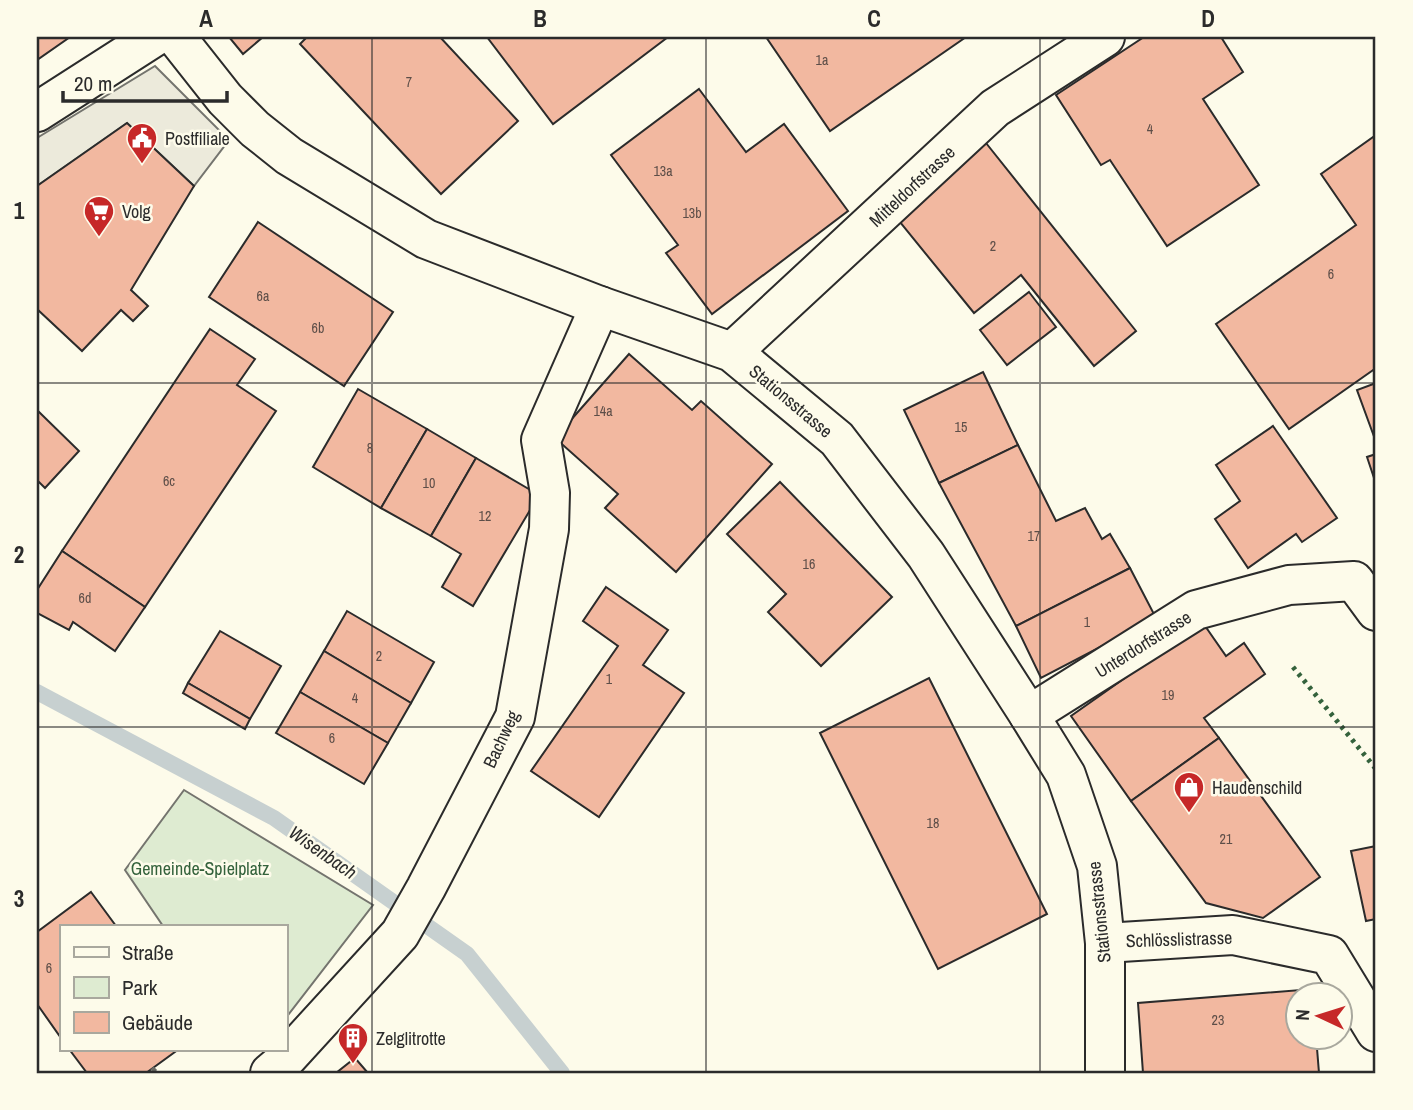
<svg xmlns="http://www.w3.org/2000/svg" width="1413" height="1110" font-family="'Archivo Narrow',sans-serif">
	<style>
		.green { fill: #deebd1; stroke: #74746e; stroke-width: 2 }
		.parking { fill: #eceadb; stroke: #74746e; stroke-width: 2 }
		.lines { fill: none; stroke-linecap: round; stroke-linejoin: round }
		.stream { stroke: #c7d0d0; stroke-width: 16 }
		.building { fill: #f2b8a0; stroke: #2b2b2b; stroke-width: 2 }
		.minor-casing { stroke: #2b2b2b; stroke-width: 42 }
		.path { stroke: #6a6964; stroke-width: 4.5; stroke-dasharray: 5 3.5; stroke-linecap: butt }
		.minor { stroke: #fdfbea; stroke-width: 38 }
		.hedge { stroke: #34623c; stroke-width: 5; stroke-dasharray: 3.5 5; stroke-linecap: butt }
		.grid { fill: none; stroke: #2b2b2b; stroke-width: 2; stroke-opacity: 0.55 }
		.labels { text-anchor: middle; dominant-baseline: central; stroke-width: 5; stroke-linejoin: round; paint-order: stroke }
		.number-label { font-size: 14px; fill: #5d4e48 }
		.poi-label { font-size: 18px; fill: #2b2b2b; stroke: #fdfbea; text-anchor: start }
		.street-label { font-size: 18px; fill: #2b2b2b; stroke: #fdfbea }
		.park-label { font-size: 18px; fill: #34623c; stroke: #fdfbea }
		.water-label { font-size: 19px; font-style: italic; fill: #2b2b2b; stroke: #fdfbea }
		.neatline { fill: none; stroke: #2b2b2b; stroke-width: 2.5 }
		.grid-label { font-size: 23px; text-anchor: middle; font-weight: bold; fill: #2b2b2b }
	</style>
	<rect width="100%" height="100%" fill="#fdfbea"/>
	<!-- green -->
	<polygon class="green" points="184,790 373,905 285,1019 285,926 163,926 125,870"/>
	<!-- parking -->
	<polygon class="parking" points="155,66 229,140 194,186 127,123 37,186 37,138"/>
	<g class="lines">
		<!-- stream -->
		<polyline class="stream" points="37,692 274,818 467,954 562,1073"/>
	</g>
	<!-- building -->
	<g class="building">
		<polygon points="37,37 70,37 37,60"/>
		<polygon points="229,37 263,37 243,54"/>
		<polygon points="307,37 440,37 518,121 441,194 300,44"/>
		<polygon points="487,37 668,37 553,124"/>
		<polygon points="766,37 966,37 830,131"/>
		<polygon points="1144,37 1221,37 1243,72 1203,99 1259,185 1167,246 1110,160 1101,165 1056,95"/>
		<polygon points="699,89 746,152 784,124 848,211 712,314 666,253 678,245 611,155"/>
		<polygon points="127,123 194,186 131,290 148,306 133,321 121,310 82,351 37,309 37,186"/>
		<polygon points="1376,135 1376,368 1289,429 1216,324 1356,225 1321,174"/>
		<polygon points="986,143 1136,331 1094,366 1021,275 974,313 895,216"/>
		<polygon points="258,222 393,312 344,386 209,297"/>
		<polygon points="1029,292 1056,327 1007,365 980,330"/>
		<polygon points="210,329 255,359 237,385 276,411 145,607 62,551"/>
		<polygon points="629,354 692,410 701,401 772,464 676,572 605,508 618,494 555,438"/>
		<polygon points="983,372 1018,445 939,483 904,410"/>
		<polygon points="1376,383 1376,442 1357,390"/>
		<polygon points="358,389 427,429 381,508 313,467"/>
		<polygon points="37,410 79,451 45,488 39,482 37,485"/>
		<polygon points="1273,426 1337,518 1302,542 1296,534 1248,568 1215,519 1240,501 1216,465"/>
		<polygon points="427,429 476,458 431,536 381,508"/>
		<polygon points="1018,445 1056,521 1085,508 1102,539 1110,534 1130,568 1016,626 939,483"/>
		<polygon points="1376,454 1376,484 1367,457"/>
		<polygon points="476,458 539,495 473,606 442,587 461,554 431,536"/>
		<polygon points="780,482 892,597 821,666 768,612 786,594 727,534"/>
		<polygon points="62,551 145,607 115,651 73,622 69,630 37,613 37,590"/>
		<polygon points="1130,568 1156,618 1041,678 1016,626"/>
		<polygon points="606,587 668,630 643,665 684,693 599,817 531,771 618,646 583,621"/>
		<polygon points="347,611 434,662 411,703 324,651"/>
		<polygon points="1203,623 1226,656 1244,643 1265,674 1204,718 1219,738 1131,801 1071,716"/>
		<polygon points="220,631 281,666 250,719 188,683"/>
		<polygon points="324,651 411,703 388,743 300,692"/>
		<polygon points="929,678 1047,914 938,969 820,733"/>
		<polygon points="188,683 250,719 245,729 183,693"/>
		<polygon points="300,692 388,743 364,784 276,733"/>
		<polygon points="1219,738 1320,877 1263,918 1206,903 1131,801"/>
		<polygon points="1376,846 1376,919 1366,921 1351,851"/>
		<polygon points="91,892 116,926 61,926 61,1038 37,1004 37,932"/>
		<polygon points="1313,989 1313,995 1298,995 1298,1036 1316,1036 1319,1073 1143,1073 1138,1003"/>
		<polygon points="69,1049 179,1049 146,1073 87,1073"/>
		<polygon points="355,1058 368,1073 336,1073"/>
	</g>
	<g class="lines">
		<!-- minor casing -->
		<g class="minor-casing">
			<g id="minor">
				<polyline points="176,37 225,99 255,129 289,156 426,239 600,306 732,352 837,439 926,555 1029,715 1066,775 1097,866 1105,943 1105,1073"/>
				<polyline points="37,112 154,37"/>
				<polyline points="732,352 995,108 1105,37"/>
				<polyline points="1029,715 1196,610 1289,585 1354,581 1376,611"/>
				<polyline points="1105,943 1233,935 1329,955 1376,1032"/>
				<polyline points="270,1073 283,1062 400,934 426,888 515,717 549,529 550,493 541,440 600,306"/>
			</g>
		</g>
		<!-- path -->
		<polyline class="path" points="152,1068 157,1073"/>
		<!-- minor -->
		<use href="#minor" class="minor"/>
		<!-- hedge -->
		<polyline class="hedge" points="1293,667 1376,769"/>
	</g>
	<!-- grid -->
	<path class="grid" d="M372,37V1073M706,37V1073M1040,37V1073M37,383H1376M37,727H1376"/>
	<!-- icons -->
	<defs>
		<g id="civic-pin" transform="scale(1.575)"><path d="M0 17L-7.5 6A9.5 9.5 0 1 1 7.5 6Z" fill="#c62828" stroke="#fdfbea"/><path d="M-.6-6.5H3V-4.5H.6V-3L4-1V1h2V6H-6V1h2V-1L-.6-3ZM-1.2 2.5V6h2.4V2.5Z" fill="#fff"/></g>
		<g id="supermarket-pin" transform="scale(1.575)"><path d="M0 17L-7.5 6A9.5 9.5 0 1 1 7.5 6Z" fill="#c62828" stroke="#fdfbea"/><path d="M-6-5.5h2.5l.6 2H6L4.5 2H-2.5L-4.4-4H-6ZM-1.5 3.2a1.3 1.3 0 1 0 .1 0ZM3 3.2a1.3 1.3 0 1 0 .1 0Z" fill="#fff"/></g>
		<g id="shop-pin" transform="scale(1.575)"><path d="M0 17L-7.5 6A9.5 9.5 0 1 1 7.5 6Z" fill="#c62828" stroke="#fdfbea"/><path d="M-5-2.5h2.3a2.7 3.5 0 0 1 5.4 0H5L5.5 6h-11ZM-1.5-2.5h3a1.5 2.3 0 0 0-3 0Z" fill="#fff"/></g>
		<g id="building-pin" transform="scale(1.575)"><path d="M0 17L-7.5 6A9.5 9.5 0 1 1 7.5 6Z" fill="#c62828" stroke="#fdfbea"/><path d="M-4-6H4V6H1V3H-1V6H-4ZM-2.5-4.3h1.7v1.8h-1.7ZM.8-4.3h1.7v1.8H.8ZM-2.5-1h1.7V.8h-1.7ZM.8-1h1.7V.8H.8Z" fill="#fff"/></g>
	</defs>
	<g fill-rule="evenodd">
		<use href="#civic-pin" x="142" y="138"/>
		<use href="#supermarket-pin" x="99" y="211"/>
		<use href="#shop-pin" x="1189" y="787"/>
		<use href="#building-pin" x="353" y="1038"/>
	</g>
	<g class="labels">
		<!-- number labels -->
		<g class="number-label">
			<text x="822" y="60">1a</text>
			<text x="409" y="82">7</text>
			<text x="1150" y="129">4</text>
			<text x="663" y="171">13a</text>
			<text x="692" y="213">13b</text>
			<text x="993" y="246">2</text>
			<text x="1331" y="274">6</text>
			<text x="263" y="296">6a</text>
			<text x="318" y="328">6b</text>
			<text x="603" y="411">14a</text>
			<text x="961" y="427">15</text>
			<text x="370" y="448">8</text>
			<text x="169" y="481">6c</text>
			<text x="429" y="483">10</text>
			<text x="485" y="516">12</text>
			<text x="1034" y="536">17</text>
			<text x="809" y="564">16</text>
			<text x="85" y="598">6d</text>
			<text x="1087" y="622">1</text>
			<text x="379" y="656">2</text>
			<text x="609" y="679">1</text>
			<text x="1168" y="695">19</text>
			<text x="355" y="698">4</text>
			<text x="332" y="738">6</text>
			<text x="933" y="823">18</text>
			<text x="1226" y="839">21</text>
			<text x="49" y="968">6</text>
			<text x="1218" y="1020">23</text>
		</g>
		<!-- poi labels -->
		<g class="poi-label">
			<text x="165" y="138">Postfiliale</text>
			<text x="122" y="211">Volg</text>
			<text x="1212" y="787">Haudenschild</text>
			<text x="376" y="1038">Zelglitrotte</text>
		</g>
		<!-- street labels -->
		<g class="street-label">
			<text transform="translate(912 186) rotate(-43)">Mitteldorfstrasse</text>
			<text transform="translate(791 401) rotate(40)">Stationsstrasse</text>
			<text transform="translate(1143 644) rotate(-32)">Unterdorfstrasse</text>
			<text transform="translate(501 739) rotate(-65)">Bachweg</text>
			<text transform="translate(1099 912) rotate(-96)">Stationsstrasse</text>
			<text transform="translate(1179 939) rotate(-2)">Schlösslistrasse</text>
		</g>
		<!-- park labels -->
		<g class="park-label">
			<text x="200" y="868">Gemeinde-Spielplatz</text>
		</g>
		<!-- water labels -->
		<g class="water-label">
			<text transform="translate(323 852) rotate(35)">Wisenbach</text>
		</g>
	</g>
	<!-- border -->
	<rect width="1413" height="1110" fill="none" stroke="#fdfbea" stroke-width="77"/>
	<!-- legend -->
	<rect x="60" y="925" width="228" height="126" fill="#fdfbea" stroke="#a9a89e" stroke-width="2"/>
	<rect x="74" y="947" width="35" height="10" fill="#fdfbea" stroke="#a9a89e" stroke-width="2"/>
	<text x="122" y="960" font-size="21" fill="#2b2b2b">Straße</text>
	<rect x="74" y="977" width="35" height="21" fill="#deebd1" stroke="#a9a89e" stroke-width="2"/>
	<text x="122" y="995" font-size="21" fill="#2b2b2b">Park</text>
	<rect x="74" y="1012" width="35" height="21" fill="#f2b8a0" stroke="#a9a89e" stroke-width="2"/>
	<text x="122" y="1030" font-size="21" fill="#2b2b2b">Gebäude</text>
	<!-- north arrow -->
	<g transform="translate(1319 1016) rotate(274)"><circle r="33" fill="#fdfbea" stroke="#a9a89e" stroke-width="2"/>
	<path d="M0-5L12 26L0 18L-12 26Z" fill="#c62828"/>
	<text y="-10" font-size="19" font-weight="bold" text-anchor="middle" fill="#2b2b2b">N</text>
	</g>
	<!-- scale -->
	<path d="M63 91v10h164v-10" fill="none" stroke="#2b2b2b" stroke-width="3.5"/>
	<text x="74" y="91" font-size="21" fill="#2b2b2b" stroke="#fdfbea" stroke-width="5" paint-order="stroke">20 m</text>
	<rect x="38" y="38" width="1336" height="1034" class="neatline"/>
	<g class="grid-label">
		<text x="206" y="27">A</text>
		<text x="540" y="27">B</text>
		<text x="874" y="27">C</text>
		<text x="1208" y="27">D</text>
		<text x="19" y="219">1</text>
		<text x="19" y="563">2</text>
		<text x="19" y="907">3</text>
	</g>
</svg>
